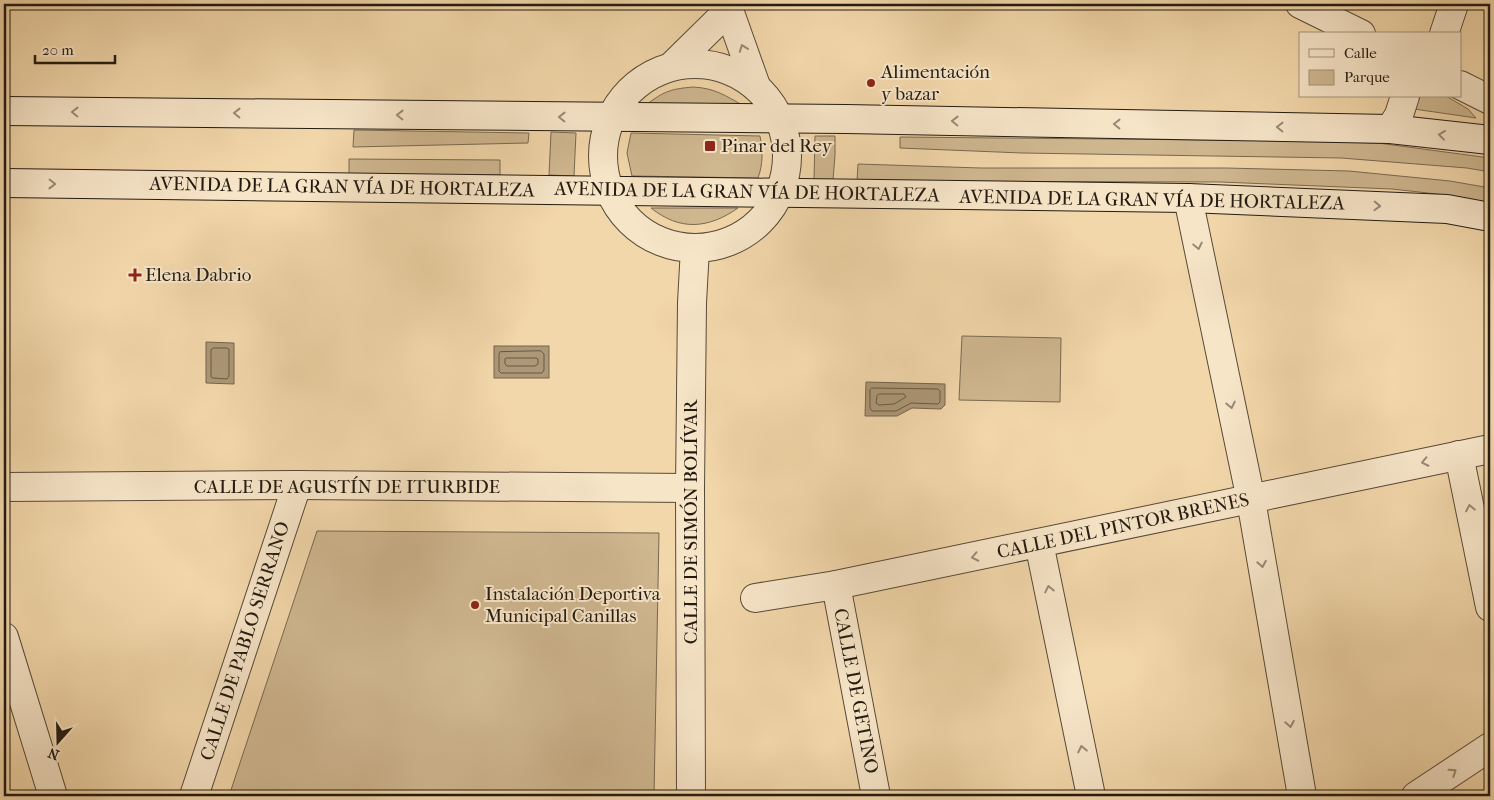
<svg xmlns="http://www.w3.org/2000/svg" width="1494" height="800" font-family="'IM FELL French Canon',serif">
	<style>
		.green { fill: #cfb790; stroke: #796950 }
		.water { fill: #ac9776; stroke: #75654e }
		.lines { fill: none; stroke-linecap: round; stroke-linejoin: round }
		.shore { stroke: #685944; stroke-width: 1 }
		.minor-casing { stroke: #574a37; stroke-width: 30 }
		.secondary-casing { stroke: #231b11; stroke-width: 30 }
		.minor { stroke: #f7e5c8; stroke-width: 28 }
		.secondary { stroke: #f7e5c8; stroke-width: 28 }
		.oneway { stroke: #988a76 }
		.poi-dot { fill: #8f2418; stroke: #f7e5c8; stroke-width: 2 }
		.labels { text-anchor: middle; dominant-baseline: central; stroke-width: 4; stroke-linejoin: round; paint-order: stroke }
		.poi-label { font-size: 19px; fill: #231b11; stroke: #f7e5c8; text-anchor: start }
		.street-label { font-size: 19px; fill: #231b11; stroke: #f7e5c8 }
	</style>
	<rect width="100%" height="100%" fill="#f2d7aa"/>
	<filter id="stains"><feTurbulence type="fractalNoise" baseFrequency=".004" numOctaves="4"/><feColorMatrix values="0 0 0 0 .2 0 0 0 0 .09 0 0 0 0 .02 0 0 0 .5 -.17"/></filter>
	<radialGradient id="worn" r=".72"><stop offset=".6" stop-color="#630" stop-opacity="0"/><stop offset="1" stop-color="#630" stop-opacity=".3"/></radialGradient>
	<!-- green -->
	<g class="green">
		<path d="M693,87C715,88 726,96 744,106L646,105C664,91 671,89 693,87Z"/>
		<polygon points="1421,96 1446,96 1468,109 1476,118 1414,109 1416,99"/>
		<polygon points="354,130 529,133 528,143 353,147"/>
		<polygon points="551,132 576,133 574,176 549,175"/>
		<path d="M631,133L760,136C763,151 763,164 758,178L632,176L627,153Z"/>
		<polygon points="815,136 835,136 835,155 833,180 814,180"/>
		<polygon points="900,137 1310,141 1378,143 1490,158 1490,172 1467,168 1341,158 1022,153 900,148"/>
		<polygon points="349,159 500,160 500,175 349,174"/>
		<polygon points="858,164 981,168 1226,168 1349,171 1450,181 1490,188 1490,203 1446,195 1392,189 1220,182 857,181"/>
		<path d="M651,208H738C708,229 680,231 651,208Z"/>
		<polygon points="962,336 1061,338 1060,402 959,400"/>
		<polygon points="317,531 659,533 654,796 229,796"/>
	</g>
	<!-- water -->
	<g class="water">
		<polygon points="206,342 234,343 234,384 206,383"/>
		<rect x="494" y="346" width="55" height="32"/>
		<polygon points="866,382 945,384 945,405 941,409 912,408 897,416 865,416"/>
	</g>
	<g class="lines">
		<!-- shore -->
		<g class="shore">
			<polygon points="214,348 227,348 229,349 229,376 227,379 213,378 211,377 211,350"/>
			<polygon points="541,351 544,354 544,370 542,373 501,373 499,371 499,354 500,352"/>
			<polygon points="507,358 536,358 538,359 538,364 535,366 507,366 505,364 505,359"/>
			<polygon points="872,388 938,389 940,391 940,402 938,404 911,403 896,411 872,411 870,408 870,390"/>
			<polygon points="879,394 904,394 906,397 894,404 879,405 876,403 877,396"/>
		</g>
		<!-- minor casing -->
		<g class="minor-casing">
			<g id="minor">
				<polyline points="730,4 729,10 756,86"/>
				<polyline points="1300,4 1361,34"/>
				<polyline points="1444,34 1454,4"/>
				<circle cx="695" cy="156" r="92"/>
				<polyline points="674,64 729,10"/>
				<polyline points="1460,85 1490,100"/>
				<polyline points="1390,129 1399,115 1405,96"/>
				<polyline points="1188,198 1251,500 1302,796"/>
				<polyline points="1459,455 1490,607"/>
				<polyline points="4,487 297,485 690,488"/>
				<polyline points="1039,543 1091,796"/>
				<polyline points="836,585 876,796"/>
				<polyline points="755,598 836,585 1490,449"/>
				<polyline points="4,637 53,796"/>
				<polyline points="194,796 297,485"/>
				<polyline points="691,796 690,488 692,303 695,248"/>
				<polyline points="1416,796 1490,747"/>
			</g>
		</g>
		<!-- secondary casing -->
		<g class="secondary-casing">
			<g id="secondary">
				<polyline points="4,111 846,119 1390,129 1490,140"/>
				<polyline points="4,183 1188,198 1447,209 1490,217"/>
			</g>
		</g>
		<!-- minor -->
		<use href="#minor" class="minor"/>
		<!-- secondary -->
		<use href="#secondary" class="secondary"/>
	</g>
	<!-- one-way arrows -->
	<defs><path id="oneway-chevron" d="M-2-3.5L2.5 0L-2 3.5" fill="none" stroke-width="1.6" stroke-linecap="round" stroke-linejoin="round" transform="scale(1.25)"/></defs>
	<g class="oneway">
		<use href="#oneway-chevron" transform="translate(743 48) rotate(-110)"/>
		<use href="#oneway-chevron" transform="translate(75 112) rotate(-179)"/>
		<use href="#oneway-chevron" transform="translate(237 113) rotate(-179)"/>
		<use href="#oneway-chevron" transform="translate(400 115) rotate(-179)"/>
		<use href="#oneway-chevron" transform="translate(562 117) rotate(-179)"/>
		<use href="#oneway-chevron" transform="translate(955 121) rotate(-179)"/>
		<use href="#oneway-chevron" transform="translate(1117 124) rotate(-179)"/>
		<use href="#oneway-chevron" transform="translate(1280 127) rotate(-179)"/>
		<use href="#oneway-chevron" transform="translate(1442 135) rotate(-173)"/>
		<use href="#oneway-chevron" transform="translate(52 184) rotate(1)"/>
		<use href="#oneway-chevron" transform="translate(1377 206) rotate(2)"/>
		<use href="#oneway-chevron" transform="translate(1198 246) rotate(78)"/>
		<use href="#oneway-chevron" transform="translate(1231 405) rotate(78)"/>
		<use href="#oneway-chevron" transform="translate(1425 462) rotate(168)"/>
		<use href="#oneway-chevron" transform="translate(1470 508) rotate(-101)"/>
		<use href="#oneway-chevron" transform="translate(975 557) rotate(168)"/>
		<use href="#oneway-chevron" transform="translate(1262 564) rotate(80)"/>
		<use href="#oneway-chevron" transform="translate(1049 589) rotate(-102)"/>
		<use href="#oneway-chevron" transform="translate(1290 724) rotate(80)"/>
		<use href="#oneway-chevron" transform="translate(1082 749) rotate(-102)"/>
		<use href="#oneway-chevron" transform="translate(1453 772) rotate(-34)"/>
	</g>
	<!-- markers -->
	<g class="poi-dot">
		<circle cx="871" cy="83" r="5"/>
		<rect x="704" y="140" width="12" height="12" rx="2.5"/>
		<path d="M132.5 267.5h5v5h5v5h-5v5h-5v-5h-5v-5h5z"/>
		<circle cx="475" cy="605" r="5"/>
	</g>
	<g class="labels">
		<!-- poi labels -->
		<g class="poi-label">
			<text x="881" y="72">Alimentación<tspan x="881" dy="22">y bazar</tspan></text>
			<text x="721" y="146">Pinar del Rey</text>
			<text x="145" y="275">Elena Dabrio</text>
			<text x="485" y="594">Instalación Deportiva<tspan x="485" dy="22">Municipal Canillas</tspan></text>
		</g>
		<!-- street labels -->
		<g class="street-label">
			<text transform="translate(342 187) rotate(1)">AVENIDA DE LA GRAN VÍA DE HORTALEZA</text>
			<text transform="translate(747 192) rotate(1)">AVENIDA DE LA GRAN VÍA DE HORTALEZA</text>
			<text transform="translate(1152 200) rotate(1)">AVENIDA DE LA GRAN VÍA DE HORTALEZA</text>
			<text x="347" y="487">CALLE DE AGUSTÍN DE ITURBIDE</text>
			<text transform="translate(691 522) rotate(-90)">CALLE DE SIMÓN BOLÍVAR</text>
			<text transform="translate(1123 526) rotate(-12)">CALLE DEL PINTOR BRENES</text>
			<text transform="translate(245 641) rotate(-72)">CALLE DE PABLO SERRANO</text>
			<text transform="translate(856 691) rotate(79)">CALLE DE GETINO</text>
		</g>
	</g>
	<!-- margin -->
	<rect width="1494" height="800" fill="none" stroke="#f2d7aa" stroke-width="20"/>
	<rect x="5" y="5" width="1484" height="790" fill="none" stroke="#231b11" stroke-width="2.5"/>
	<rect x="10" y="10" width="1474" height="780" fill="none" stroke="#231b11"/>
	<!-- legend -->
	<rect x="1299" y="32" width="162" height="65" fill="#f7e5c8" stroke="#a2947f"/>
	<rect x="1309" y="49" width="25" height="8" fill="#f7e5c8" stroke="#a2947f"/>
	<text x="1344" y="58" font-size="15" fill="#231b11">Calle</text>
	<rect x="1309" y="70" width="25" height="15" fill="#cfb790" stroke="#a2947f"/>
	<text x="1344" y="82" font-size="15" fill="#231b11">Parque</text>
	<!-- north arrow -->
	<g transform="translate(58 742) rotate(200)" stroke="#f7e5c8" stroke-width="4" paint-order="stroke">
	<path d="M0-4L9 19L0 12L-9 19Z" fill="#231b11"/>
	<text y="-8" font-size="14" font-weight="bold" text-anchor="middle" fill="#231b11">N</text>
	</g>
	<!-- scale -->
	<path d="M35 55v8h80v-8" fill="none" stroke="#231b11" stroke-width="2.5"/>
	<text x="42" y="55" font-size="15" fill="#231b11" stroke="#f7e5c8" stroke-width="4" paint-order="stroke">20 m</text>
	<rect width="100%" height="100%" filter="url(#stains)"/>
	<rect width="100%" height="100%" fill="url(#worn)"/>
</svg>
